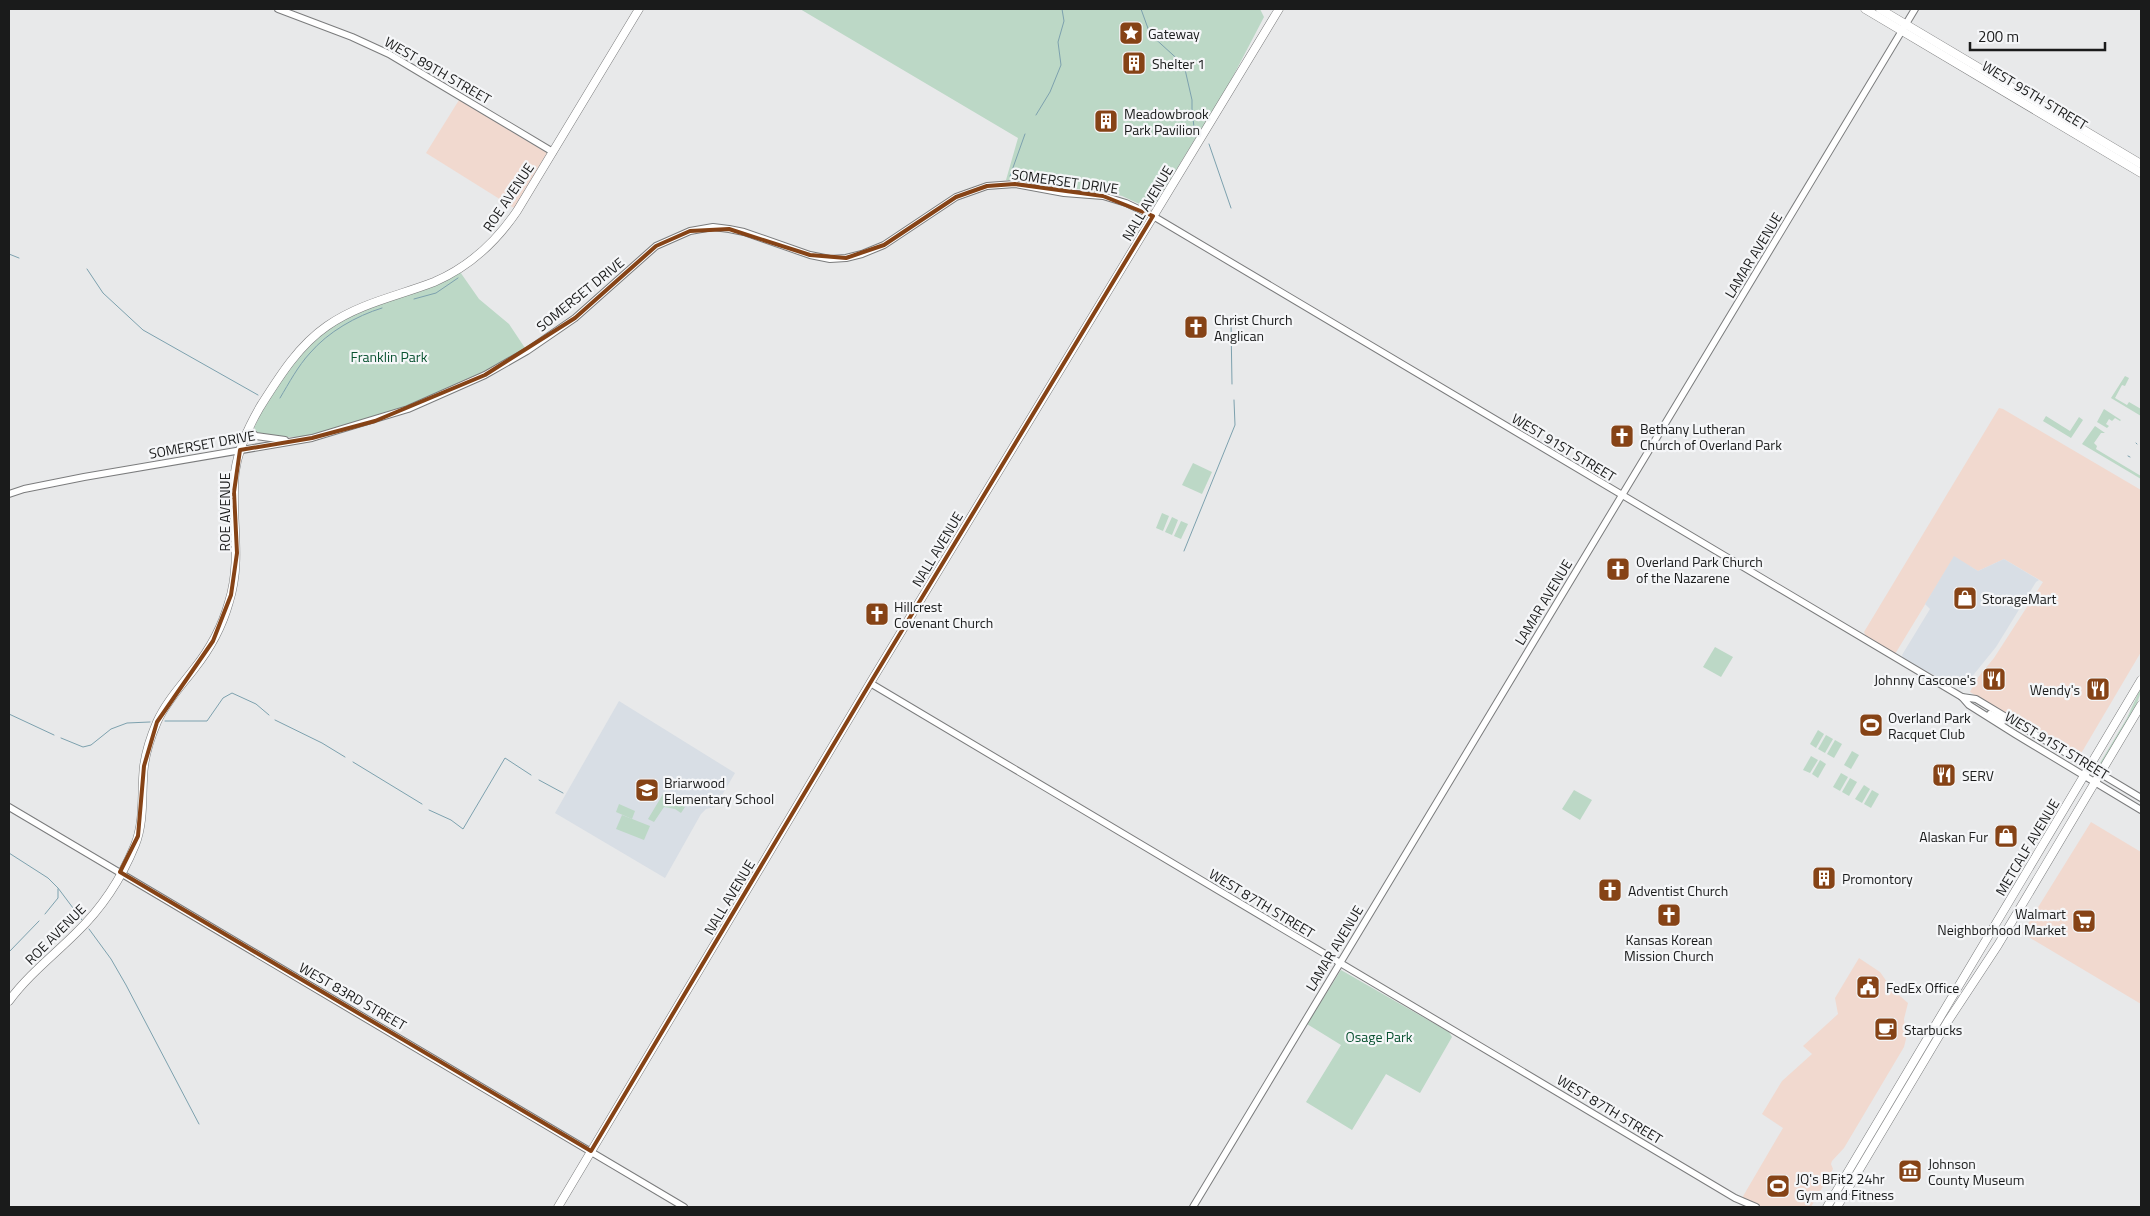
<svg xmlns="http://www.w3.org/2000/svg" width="2150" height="1216" font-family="'Titillium Web',sans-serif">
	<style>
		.commercial { fill: #f1d9cf }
		.built { fill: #d8dee5 }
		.green { fill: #bcd8c6 }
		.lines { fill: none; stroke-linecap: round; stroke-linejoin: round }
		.stream { stroke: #7da1ae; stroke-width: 1 }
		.minor-casing { stroke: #7b7c7d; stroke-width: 8 }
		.major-casing { stroke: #7b7c7d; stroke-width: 9 }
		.minor { stroke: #fff; stroke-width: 6 }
		.major { stroke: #fff; stroke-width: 8 }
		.marked { fill: none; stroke: #864316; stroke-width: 4; stroke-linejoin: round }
		.labels { text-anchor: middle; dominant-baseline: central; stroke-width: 4.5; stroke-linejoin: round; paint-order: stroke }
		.poi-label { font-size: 14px; fill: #1a1b1b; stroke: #f5f6f8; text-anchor: start }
		.street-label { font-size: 14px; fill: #1a1b1b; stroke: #f5f6f8 }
		.park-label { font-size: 14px; fill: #095231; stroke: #f5f6f8 }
	</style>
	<rect width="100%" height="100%" fill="#e8e9ea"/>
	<!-- commercial -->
	<g class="commercial">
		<polygon points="459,100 547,153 514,208 426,153"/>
		<polygon points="1999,408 2003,409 2141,490 2141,652 2079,757 1970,692 1975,681 1994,658 2043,582 2004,559 1978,571 1954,557 1895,654 1866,637 1864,632"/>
		<polygon points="2091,822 2141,852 2141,1004 2022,933"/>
		<polygon points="1859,958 1880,972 1892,989 1908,1003 1904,1019 1906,1039 1904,1047 1844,1148 1832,1161 1831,1164 1833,1169 1811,1207 1760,1207 1742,1198 1783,1128 1762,1114 1782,1081 1812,1054 1803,1046 1838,1014 1835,998"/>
	</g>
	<!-- built -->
	<g class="built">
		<polygon points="1954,556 1978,571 2004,559 2039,580 2036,582 1996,647 1962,689 1914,665 1903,658 1902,655 1930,609 1925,604"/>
		<polygon points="619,701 735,773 715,807 706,809 701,814 665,878 555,813"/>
	</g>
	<!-- green -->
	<g class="green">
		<polygon points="800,9 1260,9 1264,17 1229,84 1154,206 1148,208 1122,196 1092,189 1070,189 1033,182 1006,180 1018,138"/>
		<path d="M458,269L479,299L509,324L527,351C502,364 478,380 452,391C408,410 297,454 253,430L277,380L327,326Z"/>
		<polygon points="2125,376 2129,378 2125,386 2122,385 2115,398 2127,405 2129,402 2141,409 2141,416 2111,398"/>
		<polygon points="2104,409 2121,420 2120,421 2115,418 2112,421 2109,419 2106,424 2109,426 2107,428 2097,422"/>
		<polygon points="2046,416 2070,431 2079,417 2083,420 2071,438 2043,421"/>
		<polygon points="2095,426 2105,433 2101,433 2094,443 2097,446 2096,449 2141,476 2141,479 2082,444"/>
		<polygon points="1193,463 1212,472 1202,494 1182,485"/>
		<polygon points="1162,513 1169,516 1163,531 1156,528"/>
		<polygon points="1172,517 1178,520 1172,535 1165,532"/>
		<polygon points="1181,521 1188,524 1181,539 1174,536"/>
		<polygon points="1715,647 1733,657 1721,677 1703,667"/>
		<path d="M2141,687C2141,706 2113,746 2102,764L2100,763L2127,718Z"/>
		<polygon points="1818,730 1824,734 1816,748 1810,744"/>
		<polygon points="1826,735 1833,739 1825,753 1818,749"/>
		<polygon points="1835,740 1842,744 1834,758 1827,754"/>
		<polygon points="1852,751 1859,755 1851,769 1844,765"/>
		<polygon points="1811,756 1818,760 1810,773 1803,770"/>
		<polygon points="1820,760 1826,764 1818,778 1812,774"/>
		<polygon points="1841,773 1848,777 1840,791 1833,787"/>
		<polygon points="1850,778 1857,782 1849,796 1842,792"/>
		<polygon points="1864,785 1870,789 1862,803 1855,799"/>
		<polygon points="1574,790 1592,800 1580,820 1562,809"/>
		<polygon points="1872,790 1879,794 1871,808 1864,804"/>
		<polygon points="663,794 685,807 681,813 675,809 664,807 654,822 648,819"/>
		<polygon points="619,804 635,811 632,819 616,812"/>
		<polygon points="622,815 650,826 644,840 616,829"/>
		<polygon points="1341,970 1449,1032 1452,1037 1420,1093 1386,1074 1352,1130 1306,1102 1341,1045 1307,1024"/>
	</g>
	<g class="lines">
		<!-- stream -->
		<g class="stream">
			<polyline points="1141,9 1150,34 1184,65 1192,100 1192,110 1194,127"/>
			<polyline points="1036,115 1050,92 1061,65 1058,42 1064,21 1062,9"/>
			<polyline points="1209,144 1231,208"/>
			<polyline points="1010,176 1025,134"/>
			<polyline points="9,254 19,258"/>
			<polyline points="87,269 103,293 143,330 258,395"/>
			<polyline points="414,299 436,293 458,278"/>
			<polyline points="1231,323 1232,384"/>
			<path d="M280,398C289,383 298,366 310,353C328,332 356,316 382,308"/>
			<polyline points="2136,443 2137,444"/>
			<polyline points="2128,456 2130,457"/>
			<polyline points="1184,551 1235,425 1234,400"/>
			<polyline points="9,714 54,735"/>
			<polyline points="275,720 322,743 345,757"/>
			<polyline points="165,721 207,721 223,698 232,693 256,704 269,715"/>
			<polyline points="61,738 83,747 91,745 111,729 127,723 150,722"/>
			<polyline points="353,762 422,804"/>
			<polyline points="539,780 563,793"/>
			<polyline points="429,810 451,820 463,829 505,758 531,775"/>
			<polyline points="9,853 48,878 58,888 82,920"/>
			<polyline points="45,914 58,898 58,889"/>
			<polyline points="89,929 111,959 126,985 199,1124"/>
			<polyline points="9,952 39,921"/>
		</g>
		<!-- minor casing -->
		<g class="minor-casing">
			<g id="minor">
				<polyline points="278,9 352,37 389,54 553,152"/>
				<polyline points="248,430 256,436 285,440"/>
				<polyline points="9,494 24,489 84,477 312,438 408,409 485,375 527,351 575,318 656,246 690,231 713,227 729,229 744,232 810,255 830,259 846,258 862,254 884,245 956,197 987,186 1015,184 1064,193 1103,196 1126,203 1153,216 1962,697 1969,705 2015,734 2141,810"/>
				<polyline points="870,683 1735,1198 1756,1207"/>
				<polyline points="1962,697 1976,699 2141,798"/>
				<polyline points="1990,714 2003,721 2008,719"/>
				<polyline points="9,807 684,1207"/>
				<polyline points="1193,1207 1915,9"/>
			</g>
		</g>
		<!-- major casing -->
		<g class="major-casing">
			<g id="major">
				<polyline points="1865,9 2141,173"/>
				<polyline points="1880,9 2141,164"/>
				<path d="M9,1001C28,975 54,955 76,933C101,909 122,877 135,845C145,820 141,792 144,766C146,751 151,736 157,722C166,702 181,686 194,669C210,649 222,627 229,602C243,557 230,517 235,472C238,449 249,426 260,407C279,377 298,346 327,326C360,303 398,296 434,282C469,267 496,242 517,211L639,9"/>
				<polyline points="558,1207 872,680 1279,9"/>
				<polyline points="1827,1207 2141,680"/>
				<polyline points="1837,1207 1948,1021 1998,945 2141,705"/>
			</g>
		</g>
		<!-- minor -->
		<use href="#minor" class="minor"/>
		<!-- major -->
		<use href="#major" class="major"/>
	</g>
	<!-- marked area -->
	<path class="marked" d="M1015,184L1103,196L1153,216L872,680L591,1151L120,872L138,836L144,766L157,722L213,641L231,595L237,553L234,492L240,450L312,438L375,421L485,375L575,318L656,246L690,231L729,229L810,255L846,258L884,245L956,197L987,186Z"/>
	<!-- icons -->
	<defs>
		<g id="sight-square" transform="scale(1.25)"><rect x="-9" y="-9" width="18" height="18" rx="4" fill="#864316" stroke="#f5f6f8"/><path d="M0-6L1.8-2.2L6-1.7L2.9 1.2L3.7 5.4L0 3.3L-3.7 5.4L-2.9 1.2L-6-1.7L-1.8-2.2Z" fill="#fff"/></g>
		<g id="building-square" transform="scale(1.25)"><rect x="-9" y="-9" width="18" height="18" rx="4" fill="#864316" stroke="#f5f6f8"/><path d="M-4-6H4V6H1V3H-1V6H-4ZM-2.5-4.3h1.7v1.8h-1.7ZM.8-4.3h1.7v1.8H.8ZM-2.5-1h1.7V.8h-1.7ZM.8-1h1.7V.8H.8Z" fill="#fff"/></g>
		<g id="church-square" transform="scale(1.25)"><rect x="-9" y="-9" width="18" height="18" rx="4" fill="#864316" stroke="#f5f6f8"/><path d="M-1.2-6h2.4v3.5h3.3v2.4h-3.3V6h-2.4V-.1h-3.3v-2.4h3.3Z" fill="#fff"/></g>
		<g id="shop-square" transform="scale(1.25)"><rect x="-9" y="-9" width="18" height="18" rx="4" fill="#864316" stroke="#f5f6f8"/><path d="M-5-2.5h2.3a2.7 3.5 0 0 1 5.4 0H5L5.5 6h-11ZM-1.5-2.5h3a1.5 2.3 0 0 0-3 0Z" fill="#fff"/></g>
		<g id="restaurant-square" transform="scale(1.25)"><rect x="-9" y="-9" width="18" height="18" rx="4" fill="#864316" stroke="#f5f6f8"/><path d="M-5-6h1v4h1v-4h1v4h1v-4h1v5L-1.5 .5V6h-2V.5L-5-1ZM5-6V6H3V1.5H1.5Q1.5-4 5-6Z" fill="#fff"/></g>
		<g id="stadium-square" transform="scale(1.25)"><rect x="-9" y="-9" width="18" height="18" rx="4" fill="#864316" stroke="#f5f6f8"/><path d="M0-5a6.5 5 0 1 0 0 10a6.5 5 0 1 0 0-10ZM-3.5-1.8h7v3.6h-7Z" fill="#fff"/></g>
		<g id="school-square" transform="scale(1.25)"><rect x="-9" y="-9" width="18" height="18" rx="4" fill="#864316" stroke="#f5f6f8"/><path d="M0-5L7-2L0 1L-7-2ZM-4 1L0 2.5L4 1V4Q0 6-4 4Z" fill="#fff"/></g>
		<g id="supermarket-square" transform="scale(1.25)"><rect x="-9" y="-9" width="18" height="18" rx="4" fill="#864316" stroke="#f5f6f8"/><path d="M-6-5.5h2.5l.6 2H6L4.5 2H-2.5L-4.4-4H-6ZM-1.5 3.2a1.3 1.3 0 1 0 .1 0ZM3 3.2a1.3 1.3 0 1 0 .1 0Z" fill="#fff"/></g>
		<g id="civic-square" transform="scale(1.25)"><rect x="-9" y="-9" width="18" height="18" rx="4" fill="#864316" stroke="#f5f6f8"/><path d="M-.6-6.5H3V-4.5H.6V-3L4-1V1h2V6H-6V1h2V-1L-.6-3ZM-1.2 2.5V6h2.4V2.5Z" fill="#fff"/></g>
		<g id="cafe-square" transform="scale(1.25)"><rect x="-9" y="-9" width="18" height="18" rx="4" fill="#864316" stroke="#f5f6f8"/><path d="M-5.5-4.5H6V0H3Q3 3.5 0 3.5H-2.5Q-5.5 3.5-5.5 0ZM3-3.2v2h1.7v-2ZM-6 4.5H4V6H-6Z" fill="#fff"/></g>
		<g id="museum-square" transform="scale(1.25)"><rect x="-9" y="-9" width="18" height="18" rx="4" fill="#864316" stroke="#f5f6f8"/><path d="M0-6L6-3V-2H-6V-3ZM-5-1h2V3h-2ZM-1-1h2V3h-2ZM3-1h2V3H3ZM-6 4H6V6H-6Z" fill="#fff"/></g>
	</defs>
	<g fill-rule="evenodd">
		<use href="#sight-square" x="1131" y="33"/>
		<use href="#building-square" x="1134" y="63"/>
		<use href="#building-square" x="1106" y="121"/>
		<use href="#church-square" x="1196" y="327"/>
		<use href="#church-square" x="1622" y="436"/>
		<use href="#church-square" x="1618" y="569"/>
		<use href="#shop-square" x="1965" y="598"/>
		<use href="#church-square" x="877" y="614"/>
		<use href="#restaurant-square" x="1994" y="679"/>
		<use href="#restaurant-square" x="2098" y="689"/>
		<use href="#stadium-square" x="1871" y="725"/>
		<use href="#restaurant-square" x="1944" y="775"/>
		<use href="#school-square" x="647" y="790"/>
		<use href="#shop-square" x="2006" y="836"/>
		<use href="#building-square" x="1824" y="878"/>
		<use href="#church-square" x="1610" y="890"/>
		<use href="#church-square" x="1669" y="915"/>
		<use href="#supermarket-square" x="2084" y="921"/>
		<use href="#civic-square" x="1868" y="987"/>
		<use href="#cafe-square" x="1886" y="1029"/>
		<use href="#museum-square" x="1910" y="1171"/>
		<use href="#stadium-square" x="1778" y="1186"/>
	</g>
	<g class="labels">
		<!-- poi labels -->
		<g class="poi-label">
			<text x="1148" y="33">Gateway</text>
			<text x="1152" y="63">Shelter 1</text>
			<text x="1124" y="113">Meadowbrook<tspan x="1124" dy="16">Park Pavilion</tspan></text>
			<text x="1214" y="319">Christ Church<tspan x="1214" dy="16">Anglican</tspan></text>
			<text x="1640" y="428">Bethany Lutheran<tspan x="1640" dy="16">Church of Overland Park</tspan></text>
			<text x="1636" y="561">Overland Park Church<tspan x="1636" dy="16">of the Nazarene</tspan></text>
			<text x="1982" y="598">StorageMart</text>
			<text x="894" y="606">Hillcrest<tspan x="894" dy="16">Covenant Church</tspan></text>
			<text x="1976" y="679" text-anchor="end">Johnny Cascone's</text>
			<text x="2080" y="689" text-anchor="end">Wendy's</text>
			<text x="1888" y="717">Overland Park<tspan x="1888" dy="16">Racquet Club</tspan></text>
			<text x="1962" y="775">SERV</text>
			<text x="664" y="782">Briarwood<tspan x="664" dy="16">Elementary School</tspan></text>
			<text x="1988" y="836" text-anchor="end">Alaskan Fur</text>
			<text x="1842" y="878">Promontory</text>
			<text x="1628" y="890">Adventist Church</text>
			<text x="2066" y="913" text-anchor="end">Walmart<tspan x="2066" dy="16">Neighborhood Market</tspan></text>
			<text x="1669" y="939" text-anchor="middle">Kansas Korean<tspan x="1669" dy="16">Mission Church</tspan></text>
			<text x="1886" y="987">FedEx Office</text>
			<text x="1904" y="1029">Starbucks</text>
			<text x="1928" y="1163">Johnson<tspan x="1928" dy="16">County Museum</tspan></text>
			<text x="1796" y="1178">JQ's BFit2 24hr<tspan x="1796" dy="16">Gym and Fitness</tspan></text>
		</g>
		<!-- street labels -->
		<g class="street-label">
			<text transform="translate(438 70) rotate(30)">WEST 89TH STREET</text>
			<text transform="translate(2035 95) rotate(31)">WEST 95TH STREET</text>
			<text transform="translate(1065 181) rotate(8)">SOMERSET DRIVE</text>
			<text transform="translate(508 197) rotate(-56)">ROE AVENUE</text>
			<text transform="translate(1147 203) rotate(-59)">NALL AVENUE</text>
			<text transform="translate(1753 255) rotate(-59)">LAMAR AVENUE</text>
			<text transform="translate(580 294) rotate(-39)">SOMERSET DRIVE</text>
			<text transform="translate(202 444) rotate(-10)">SOMERSET DRIVE</text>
			<text transform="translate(1564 447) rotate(31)">WEST 91ST STREET</text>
			<text transform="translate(224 512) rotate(-90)">ROE AVENUE</text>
			<text transform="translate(937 549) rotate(-59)">NALL AVENUE</text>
			<text transform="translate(1543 602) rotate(-59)">LAMAR AVENUE</text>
			<text transform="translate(2057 745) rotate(31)">WEST 91ST STREET</text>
			<text transform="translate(2027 847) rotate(-59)">METCALF AVENUE</text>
			<text transform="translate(729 897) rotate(-59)">NALL AVENUE</text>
			<text transform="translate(1262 903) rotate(31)">WEST 87TH STREET</text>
			<text transform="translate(55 934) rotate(-45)">ROE AVENUE</text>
			<text transform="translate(1334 948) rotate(-59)">LAMAR AVENUE</text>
			<text transform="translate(353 996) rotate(30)">WEST 83RD STREET</text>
			<text transform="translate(1610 1109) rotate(31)">WEST 87TH STREET</text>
		</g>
		<!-- park labels -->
		<g class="park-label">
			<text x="389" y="356">Franklin Park</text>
			<text x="1379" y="1036">Osage Park</text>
		</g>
	</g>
	<!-- border -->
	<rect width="2150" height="1216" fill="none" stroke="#1a1b1b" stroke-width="20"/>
	<!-- scale -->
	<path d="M1970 42v8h135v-8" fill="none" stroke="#1a1b1b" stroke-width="2.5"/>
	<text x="1978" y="42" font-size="15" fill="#1a1b1b" stroke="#f5f6f8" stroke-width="4" paint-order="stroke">200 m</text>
</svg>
